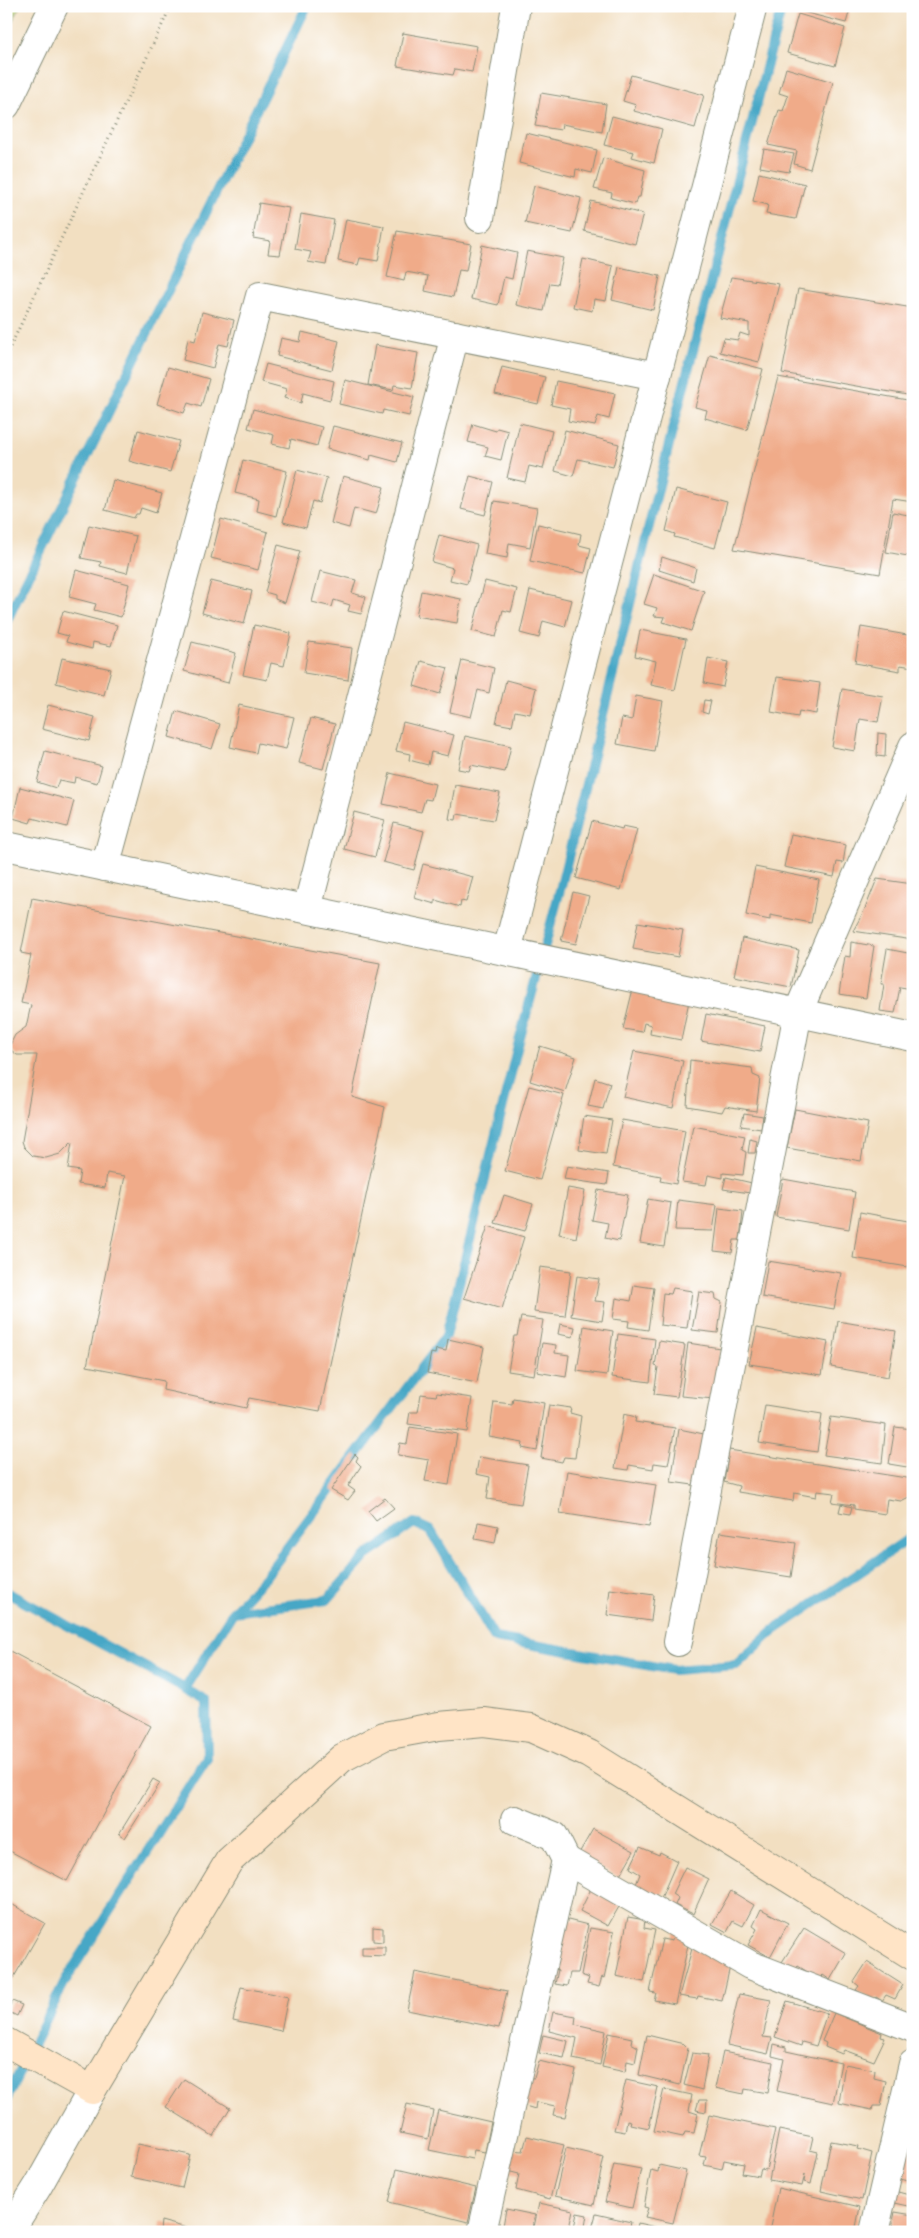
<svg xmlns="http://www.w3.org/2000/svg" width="919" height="2238" font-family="'IM FELL Double Pica',serif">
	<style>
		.green { fill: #b5cd72; stroke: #6a8553 }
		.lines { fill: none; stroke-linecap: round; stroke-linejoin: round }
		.stream { stroke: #47a7c6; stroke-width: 10 }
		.building { fill: #f0ab89 }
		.street-casing { stroke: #888e7a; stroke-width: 30 }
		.secondary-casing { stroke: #888e7a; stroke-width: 30 }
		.path { stroke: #888e7a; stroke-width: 3; stroke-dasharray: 1 4; stroke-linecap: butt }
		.street { stroke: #fff; stroke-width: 28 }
		.secondary { stroke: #ffe4c6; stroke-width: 28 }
	</style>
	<rect width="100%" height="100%" fill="#fff"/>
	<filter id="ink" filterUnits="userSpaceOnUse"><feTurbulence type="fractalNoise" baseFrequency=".02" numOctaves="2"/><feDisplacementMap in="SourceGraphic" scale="10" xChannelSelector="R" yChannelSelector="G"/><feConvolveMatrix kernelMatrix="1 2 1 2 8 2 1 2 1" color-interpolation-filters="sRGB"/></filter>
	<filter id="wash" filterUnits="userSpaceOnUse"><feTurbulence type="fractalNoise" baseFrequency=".0096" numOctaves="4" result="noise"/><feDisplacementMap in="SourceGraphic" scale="20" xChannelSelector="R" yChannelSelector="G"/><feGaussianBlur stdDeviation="1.12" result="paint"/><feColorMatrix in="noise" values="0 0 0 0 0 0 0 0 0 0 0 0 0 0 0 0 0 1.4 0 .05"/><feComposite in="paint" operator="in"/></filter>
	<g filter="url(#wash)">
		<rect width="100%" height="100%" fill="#f2dfc1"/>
		<!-- green -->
		<polygon class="green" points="6,6 20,6 6,34"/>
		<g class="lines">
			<!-- stream -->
			<g class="stream">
				<polyline points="6,622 307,6"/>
				<polyline points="6,1592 185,1689 206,1702 207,1758 65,1981 6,2100"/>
				<polyline points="233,1612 327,1600 366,1556 414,1523 431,1531 495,1638 674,1670 736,1665 773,1631 913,1536"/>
				<polyline points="185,1689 233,1612 265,1577 446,1336 517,1049 561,886 672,432 782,6"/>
			</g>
		</g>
		<g id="blocks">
			<!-- building -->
			<g class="building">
				<polygon points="667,6 685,6 685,11"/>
				<polygon points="696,6 713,6 713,10"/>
				<polygon points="805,6 851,6 846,23 803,12"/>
				<polygon points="798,14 845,28 835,66 787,53"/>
				<polygon points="403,33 477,46 472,72 455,69 453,75 397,66"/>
				<polygon points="786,68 833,82 810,169 794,164 797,151 768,145 779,110 783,111 788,96 779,93"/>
				<polygon points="631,75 704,95 695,128 634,111 636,105 623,101"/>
				<polygon points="541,93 606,104 602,132 562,124 561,130 535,126"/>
				<polygon points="612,116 662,129 654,163 632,157 634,152 604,145"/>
				<polygon points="526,133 597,150 592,173 576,169 575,177 519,163"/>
				<polygon points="764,149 794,154 789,172 760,167"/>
				<polygon points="603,158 645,170 640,197 637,197 635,204 611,198 612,193 594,189"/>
				<polygon points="759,173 805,184 796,219 766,214 768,205 753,201"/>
				<polygon points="534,186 581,198 572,233 525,223"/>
				<polygon points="591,201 643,214 635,244 584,231"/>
				<polygon points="259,203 289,208 280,255 268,254 270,241 253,238"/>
				<polygon points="301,214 334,220 326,265 308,262 311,252 295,249"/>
				<polygon points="346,219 384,226 378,261 360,258 358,265 338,261"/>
				<polygon points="397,231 471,244 466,271 459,270 453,297 425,291 428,276 406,272 404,281 387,277"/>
				<polygon points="482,245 517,253 512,279 504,277 498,305 471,299"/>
				<polygon points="527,251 563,258 557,284 550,283 544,311 516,305"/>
				<polygon points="583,259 613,266 606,301 594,299 592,311 573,307"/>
				<polygon points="619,267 660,276 653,310 612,300"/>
				<polygon points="731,277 779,284 759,362 720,352 724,338 738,340 740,333 749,336 749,323 720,318"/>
				<polygon points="798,289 913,308 913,396 782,373"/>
				<polygon points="202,312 234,320 228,346 219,344 213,368 183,360 188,339 195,341"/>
				<polygon points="302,332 339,341 332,370 277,356 281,338 300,342"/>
				<polygon points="375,345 418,353 412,388 394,385 393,390 368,385"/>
				<polygon points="710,355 763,369 747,430 705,418 707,410 695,407"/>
				<polygon points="266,364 334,381 330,400 303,393 301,403 284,398 287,389 261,382"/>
				<polygon points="168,367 209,379 201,407 188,403 184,413 157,404"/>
				<polygon points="502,367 545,377 538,404 495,394"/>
				<polygon points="778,377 913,401 913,502 893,499 880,574 734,549"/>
				<polygon points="345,380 414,397 409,416 383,410 382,414 339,404"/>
				<polygon points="556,381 615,393 609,419 598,416 595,426 568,421 570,409 551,405"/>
				<polygon points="253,409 322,427 317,446 291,439 289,448 272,444 274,435 248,428"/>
				<polygon points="520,423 552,431 543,469 529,466 525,482 507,478"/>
				<polygon points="473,424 496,431 497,428 508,431 501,460 485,456 488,447 468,442"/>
				<polygon points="333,426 402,443 397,462 371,455 370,460 327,449"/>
				<polygon points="138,430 179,441 170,472 129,461"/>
				<polygon points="565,430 619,444 613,467 578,459 573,476 555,471"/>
				<polygon points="243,460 287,471 276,516 257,511 259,499 235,493"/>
				<polygon points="297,470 327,478 320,503 313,501 306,528 283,522"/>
				<polygon points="343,476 384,487 376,514 354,508 349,528 331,523"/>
				<polygon points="470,476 493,482 485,515 461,509"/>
				<polygon points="113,480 162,493 156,513 141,508 139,514 136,514 134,518 105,510"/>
				<polygon points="676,489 727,502 715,548 674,537 675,534 666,531"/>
				<polygon points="494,501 537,508 530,547 509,543 507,558 485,554"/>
				<polygon points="893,512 913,516 913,557 886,552"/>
				<polygon points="221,519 268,532 258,570 211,558"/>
				<polygon points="538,524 581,534 579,545 591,548 585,573 530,561"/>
				<polygon points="89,525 136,536 127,573 100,566 101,562 81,558"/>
				<polygon points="439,535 477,545 467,584 450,580 453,568 432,562"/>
				<polygon points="278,545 300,551 285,603 275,599 275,595 265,592"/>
				<polygon points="662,557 696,568 693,581 659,570"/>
				<polygon points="76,570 129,584 121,617 94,610 96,604 69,597"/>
				<polygon points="320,571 356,580 352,593 366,597 361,614 348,611 350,605 334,600 332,607 312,602"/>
				<polygon points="654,574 704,591 691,631 663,622 665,617 654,616 657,608 644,604"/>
				<polygon points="211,581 252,591 244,624 202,613"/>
				<polygon points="485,581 517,589 511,612 503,610 496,637 472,631"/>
				<polygon points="530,590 572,600 565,627 543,621 539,638 520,633"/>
				<polygon points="421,591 461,599 457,623 416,616"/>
				<polygon points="63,611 117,625 111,646 93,642 92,649 66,642 68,636 57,633"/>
				<polygon points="254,625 291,633 284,666 271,663 267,680 243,675"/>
				<polygon points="861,627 913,636 913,667 900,665 900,671 855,663"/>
				<polygon points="640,630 686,639 675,690 651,685 656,661 635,656"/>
				<polygon points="192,642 236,653 228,683 184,671"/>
				<polygon points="309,642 352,648 348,680 304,673"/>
				<polygon points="62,658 111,669 104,695 56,683"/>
				<polygon points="708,658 728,662 723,687 704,683"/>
				<polygon points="462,660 494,668 489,693 478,690 471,717 450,712"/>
				<polygon points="421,661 448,668 440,694 414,686"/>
				<polygon points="777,677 820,683 816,714 799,711 798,717 771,712"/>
				<polygon points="506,680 536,688 530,714 515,711 512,726 496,723"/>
				<polygon points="842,689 883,696 878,722 860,719 855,751 832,747"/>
				<polygon points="636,696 663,701 654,751 617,744 622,718 632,720"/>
				<polygon points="704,700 711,701 708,714 702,712"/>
				<polygon points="48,705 95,717 89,741 42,729"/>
				<polygon points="239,705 294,717 286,749 258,743 256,753 230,747"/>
				<polygon points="176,711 220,724 212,749 169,737"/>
				<polygon points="311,718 335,724 323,769 299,763"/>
				<polygon points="403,722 454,735 448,756 431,752 428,765 409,760 410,754 396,751"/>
				<polygon points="878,733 886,734 885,757 877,756"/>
				<polygon points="465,736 511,746 505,772 471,765 469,771 458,769"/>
				<polygon points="45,751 102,766 97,783 75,777 74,783 59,780 56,788 37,782"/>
				<polygon points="390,773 435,784 431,800 425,799 421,812 383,804"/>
				<polygon points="455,785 500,793 494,820 457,814 456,820 449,819"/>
				<polygon points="20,787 74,801 67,827 32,818 30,823 13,818"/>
				<polygon points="354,812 385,820 375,857 344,849"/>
				<polygon points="592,821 622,829 623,826 637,829 621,890 576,878"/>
				<polygon points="394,823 424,831 414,870 383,862"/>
				<polygon points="791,834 846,845 843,863 837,862 834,877 784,867"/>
				<polygon points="423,864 473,877 466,902 461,901 460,907 435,900 435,904 414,898"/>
				<polygon points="755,867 819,880 811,923 770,915 770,920 746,915"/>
				<polygon points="877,879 913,884 913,940 853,931 865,909"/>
				<polygon points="573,892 589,896 576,944 561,941"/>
				<polygon points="32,898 380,963 352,1097 385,1107 320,1411 249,1398 246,1408 163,1390 164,1381 87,1366 125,1176 107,1173 105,1188 78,1184 80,1171 68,1169 72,1142 60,1154 46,1158 33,1156 24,1147 22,1141 37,1055 17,1055 11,1050 10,1045 15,1035 26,1027 31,1005 21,1003 31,955 21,953"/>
				<polygon points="638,922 683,930 678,957 633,949"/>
				<polygon points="742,938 799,950 791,987 734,976"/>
				<polygon points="851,942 874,946 866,998 839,994 845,956 850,957"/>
				<polygon points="887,949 913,954 913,989 900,987 895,1013 880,1011 884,984 881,984"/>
				<polygon points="633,989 689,1001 681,1040 650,1034 651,1025 644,1023 642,1032 623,1029"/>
				<polygon points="706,1014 765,1026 760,1052 701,1041"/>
				<polygon points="540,1046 576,1057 565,1092 530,1081"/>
				<polygon points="634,1051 683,1061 673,1108 623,1097"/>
				<polygon points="690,1060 752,1068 753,1075 760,1078 756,1111 725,1106 722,1112 687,1106"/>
				<polygon points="595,1078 610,1083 603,1109 588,1106"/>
				<polygon points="529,1086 564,1095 540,1180 505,1171"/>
				<polygon points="795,1109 868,1123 861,1161 787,1148"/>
				<polygon points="744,1113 763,1116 761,1129 741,1126"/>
				<polygon points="584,1116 612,1120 606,1154 579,1150"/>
				<polygon points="622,1120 685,1131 676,1184 660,1181 661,1176 613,1167"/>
				<polygon points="693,1126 745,1136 742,1150 746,1152 743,1175 723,1173 723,1178 708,1175 706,1185 682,1182"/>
				<polygon points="750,1139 757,1141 755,1153 748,1153"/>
				<polygon points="567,1166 609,1173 607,1185 564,1179"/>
				<polygon points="726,1177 752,1183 750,1193 723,1189"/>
				<polygon points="783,1179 855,1192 849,1229 776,1217"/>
				<polygon points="568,1188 585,1191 576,1238 559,1234"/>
				<polygon points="598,1190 628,1195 619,1241 605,1238 608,1223 592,1220"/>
				<polygon points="504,1195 533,1204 525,1231 495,1223"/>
				<polygon points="648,1199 671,1203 664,1247 640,1243"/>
				<polygon points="678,1200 717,1205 713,1231 675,1230"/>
				<polygon points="719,1208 743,1211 740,1240 734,1240 732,1253 714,1251"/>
				<polygon points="860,1212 913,1222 913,1241 908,1267 853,1258"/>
				<polygon points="488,1226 524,1237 502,1309 464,1298"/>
				<polygon points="768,1261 841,1273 834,1309 762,1297"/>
				<polygon points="540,1267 571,1271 565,1316 534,1312"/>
				<polygon points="577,1276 599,1279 595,1301 605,1302 602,1321 571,1316"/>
				<polygon points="634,1285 654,1288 648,1330 628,1327 629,1321 613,1319 616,1298 631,1301"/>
				<polygon points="673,1288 692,1291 687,1328 660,1325 663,1293 671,1294"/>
				<polygon points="699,1292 715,1294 716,1299 722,1302 718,1333 692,1330"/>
				<polygon points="521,1317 543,1320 534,1375 508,1371 514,1336 517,1336"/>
				<polygon points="838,1321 896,1331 888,1377 831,1367"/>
				<polygon points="560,1324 575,1327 573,1337 558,1334"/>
				<polygon points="584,1326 613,1331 607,1375 577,1371"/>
				<polygon points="757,1328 828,1342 822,1375 749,1364"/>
				<polygon points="618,1334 655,1339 650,1382 612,1377"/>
				<polygon points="448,1339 484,1347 477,1383 427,1373 431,1353 435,1354 436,1349 446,1351"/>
				<polygon points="659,1341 685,1345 677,1397 654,1394 658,1367 655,1366"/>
				<polygon points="542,1343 556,1345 555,1353 569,1355 566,1377 537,1372"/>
				<polygon points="688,1343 720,1348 714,1399 681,1396"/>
				<polygon points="437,1393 472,1398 467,1432 408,1424 410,1412 418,1412 421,1394 436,1396"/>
				<polygon points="513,1398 544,1403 537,1451 522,1448 523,1443 489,1437 494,1402 512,1404"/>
				<polygon points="549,1405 571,1408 570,1413 581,1416 575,1458 564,1457 562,1462 541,1458"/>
				<polygon points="765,1405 822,1414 817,1452 759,1443"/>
				<polygon points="624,1414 636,1417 635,1422 675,1428 668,1465 654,1463 653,1469 629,1465 628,1470 615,1468"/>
				<polygon points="831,1417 886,1425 882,1463 824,1455"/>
				<polygon points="410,1427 457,1434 449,1485 425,1481 429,1460 398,1455 400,1443 407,1444"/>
				<polygon points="895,1427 913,1429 913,1468 889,1464"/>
				<polygon points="679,1429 704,1434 698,1479 695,1479 693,1485 671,1482"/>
				<polygon points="729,1450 913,1479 913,1495 901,1501 887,1499 885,1514 854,1509 854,1505 832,1502 834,1493 817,1491 816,1497 794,1493 793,1501 738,1492 739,1486 724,1482"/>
				<polygon points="355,1454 358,1457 356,1461 361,1466 348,1486 355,1491 348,1500 331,1490"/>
				<polygon points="479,1457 528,1465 521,1504 487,1499 490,1477 476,1474"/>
				<polygon points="567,1471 656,1485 649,1527 560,1513"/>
				<polygon points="385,1498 394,1508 376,1521 368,1511"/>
				<polygon points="841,1504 852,1507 850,1514 839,1512"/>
				<polygon points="478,1522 498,1526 495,1543 475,1539"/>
				<polygon points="720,1532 796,1543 791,1577 714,1565"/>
				<polygon points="610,1589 654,1595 651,1621 607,1615"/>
				<polygon points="6,1649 151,1726 67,1881 6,1849"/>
				<polygon points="153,1779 160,1783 125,1838 119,1834"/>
				<polygon points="593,1829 634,1851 619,1877 578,1855"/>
				<polygon points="640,1847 659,1855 660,1852 677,1861 661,1898 635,1887 640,1874 630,1868"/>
				<polygon points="685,1867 709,1879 693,1914 675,1905 678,1898 672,1894"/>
				<polygon points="591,1889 620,1905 608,1926 580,1911"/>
				<polygon points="731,1891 754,1905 743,1926 733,1921 727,1932 712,1924"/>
				<polygon points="6,1901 45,1923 6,1991"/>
				<polygon points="761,1909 788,1923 770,1957 748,1945 757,1929 753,1926"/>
				<polygon points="628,1917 645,1920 644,1928 655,1930 644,1982 616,1976"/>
				<polygon points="564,1919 588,1925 578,1973 570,1973 567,1986 555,1984 558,1970 552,1968"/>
				<polygon points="373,1927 383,1928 383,1942 373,1941"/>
				<polygon points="590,1928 614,1932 604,1978 602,1977 599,1987 587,1984 589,1978 581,1975"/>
				<polygon points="804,1928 846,1953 830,1980 823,1975 819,1979 798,1966 795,1970 782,1962"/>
				<polygon points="674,1931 686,1936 684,1944 688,1945 675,2004 654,2000 656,1993 650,1992 662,1939 672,1941"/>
				<polygon points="693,1945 731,1962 722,2001 698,1996 697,1999 679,1996"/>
				<polygon points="362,1947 385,1947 385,1956 362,1955"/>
				<polygon points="867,1962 903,1985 895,1999 886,1995 882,2001 876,1997 873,2000 856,1990 859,1986 854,1982"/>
				<polygon points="415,1972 507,1991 499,2028 407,2010"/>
				<polygon points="241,1987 288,1997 281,2031 233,2021"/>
				<polygon points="739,1994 771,2000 763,2037 772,2038 768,2054 727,2045"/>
				<polygon points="12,2001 22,2005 17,2016 7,2011"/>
				<polygon points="787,2001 827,2013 816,2046 802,2042 801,2046 775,2037"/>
				<polygon points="553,2012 576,2016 575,2024 606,2031 600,2065 573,2059 577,2038 549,2031"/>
				<polygon points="834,2013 882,2033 881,2037 885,2038 874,2061 844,2050 842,2054 825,2047 826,2043 822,2041"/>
				<polygon points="609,2033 632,2038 631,2043 638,2047 635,2063 627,2061 625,2072 602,2067"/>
				<polygon points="543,2035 568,2041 564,2058 539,2053"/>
				<polygon points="647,2035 684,2044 688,2048 680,2085 639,2075"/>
				<polygon points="774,2044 786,2047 786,2051 841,2063 833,2103 777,2091 784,2059 772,2056"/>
				<polygon points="723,2052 773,2062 768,2093 745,2089 744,2094 715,2088"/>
				<polygon points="692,2053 708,2055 702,2090 684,2085"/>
				<polygon points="539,2061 576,2070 565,2117 553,2115 555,2106 536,2102 535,2109 522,2105 528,2077 534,2078"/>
				<polygon points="845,2064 875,2070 874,2078 886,2081 881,2106 873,2106 872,2110 839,2103"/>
				<polygon points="184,2079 230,2108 213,2136 166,2107"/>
				<polygon points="626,2080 658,2087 649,2128 630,2124 631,2121 627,2120 625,2132 614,2130"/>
				<polygon points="664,2089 692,2095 689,2111 698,2114 694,2133 685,2132 683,2137 654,2131"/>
				<polygon points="699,2100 707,2100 706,2112 696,2110"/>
				<polygon points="407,2104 433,2110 428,2139 400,2133"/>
				<polygon points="438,2110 491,2122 485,2152 474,2150 472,2159 429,2150"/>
				<polygon points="709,2115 775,2129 766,2170 761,2169 759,2176 742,2173 744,2164 724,2160 722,2169 704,2165 706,2157 699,2156"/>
				<polygon points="779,2130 813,2137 810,2150 818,2152 811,2184 804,2182 805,2174 802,2186 769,2180"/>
				<polygon points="527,2136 564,2145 550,2199 516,2190 519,2174 507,2171 512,2150 523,2151"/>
				<polygon points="831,2141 859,2146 858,2149 872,2153 862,2200 821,2191"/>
				<polygon points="138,2144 190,2155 182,2188 131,2177"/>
				<polygon points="566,2148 604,2157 594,2205 555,2196"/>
				<polygon points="907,2150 913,2150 913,2182 900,2179"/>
				<polygon points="614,2164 641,2169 632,2208 605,2202"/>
				<polygon points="659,2165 686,2171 673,2223 645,2217 648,2208 644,2207 651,2170 658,2172"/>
				<polygon points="397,2169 476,2188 468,2222 389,2202"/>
				<polygon points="778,2188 860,2207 855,2232 769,2232"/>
				<polygon points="898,2192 913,2196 913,2207 895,2203"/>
				<polygon points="539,2203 573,2210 568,2232 533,2232"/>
				<polygon points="506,2209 535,2215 531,2232 502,2232"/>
				<polygon points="895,2212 913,2215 913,2232 891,2232"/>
				<polygon points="577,2213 587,2215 584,2232 573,2232"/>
				<polygon points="596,2214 631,2222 629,2232 591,2232"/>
				<polygon points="161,2221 187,2228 186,2232 154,2232 154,2230 160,2231"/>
				<polygon points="638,2223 671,2231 671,2232 636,2232"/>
			</g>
		</g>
	</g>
	<g filter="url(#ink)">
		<use href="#blocks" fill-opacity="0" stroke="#888e7a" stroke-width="1"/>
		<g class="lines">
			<!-- street casing -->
			<g class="street-casing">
				<g id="street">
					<polyline points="6,105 54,6"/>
					<polyline points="480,218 516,6"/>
					<polyline points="6,846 913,1037"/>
					<polyline points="105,867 260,296 657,376"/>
					<polyline points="307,909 455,335"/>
					<polyline points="507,951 753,6"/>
					<polyline points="678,1642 798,1012 913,746"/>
					<polyline points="566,1860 750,1965 913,2028"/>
					<polyline points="9,2232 38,2186 92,2090"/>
					<polyline points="482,2232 566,1860 554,1836 515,1820"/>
					<polyline points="874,2232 913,2064"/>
				</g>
			</g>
			<!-- secondary casing -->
			<g class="secondary-casing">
				<polyline id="secondary" points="6,2042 92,2090 229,1861 342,1758 384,1736 439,1726 484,1722 531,1728 589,1754 913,1956"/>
			</g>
			<!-- path -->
			<polyline class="path" points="6,356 171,6"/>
			<!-- street -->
			<use href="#street" class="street"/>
			<!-- secondary -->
			<use href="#secondary" class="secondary"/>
		</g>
	</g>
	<!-- margin -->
	<rect width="919" height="2238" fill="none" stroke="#fff" stroke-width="25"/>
</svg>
